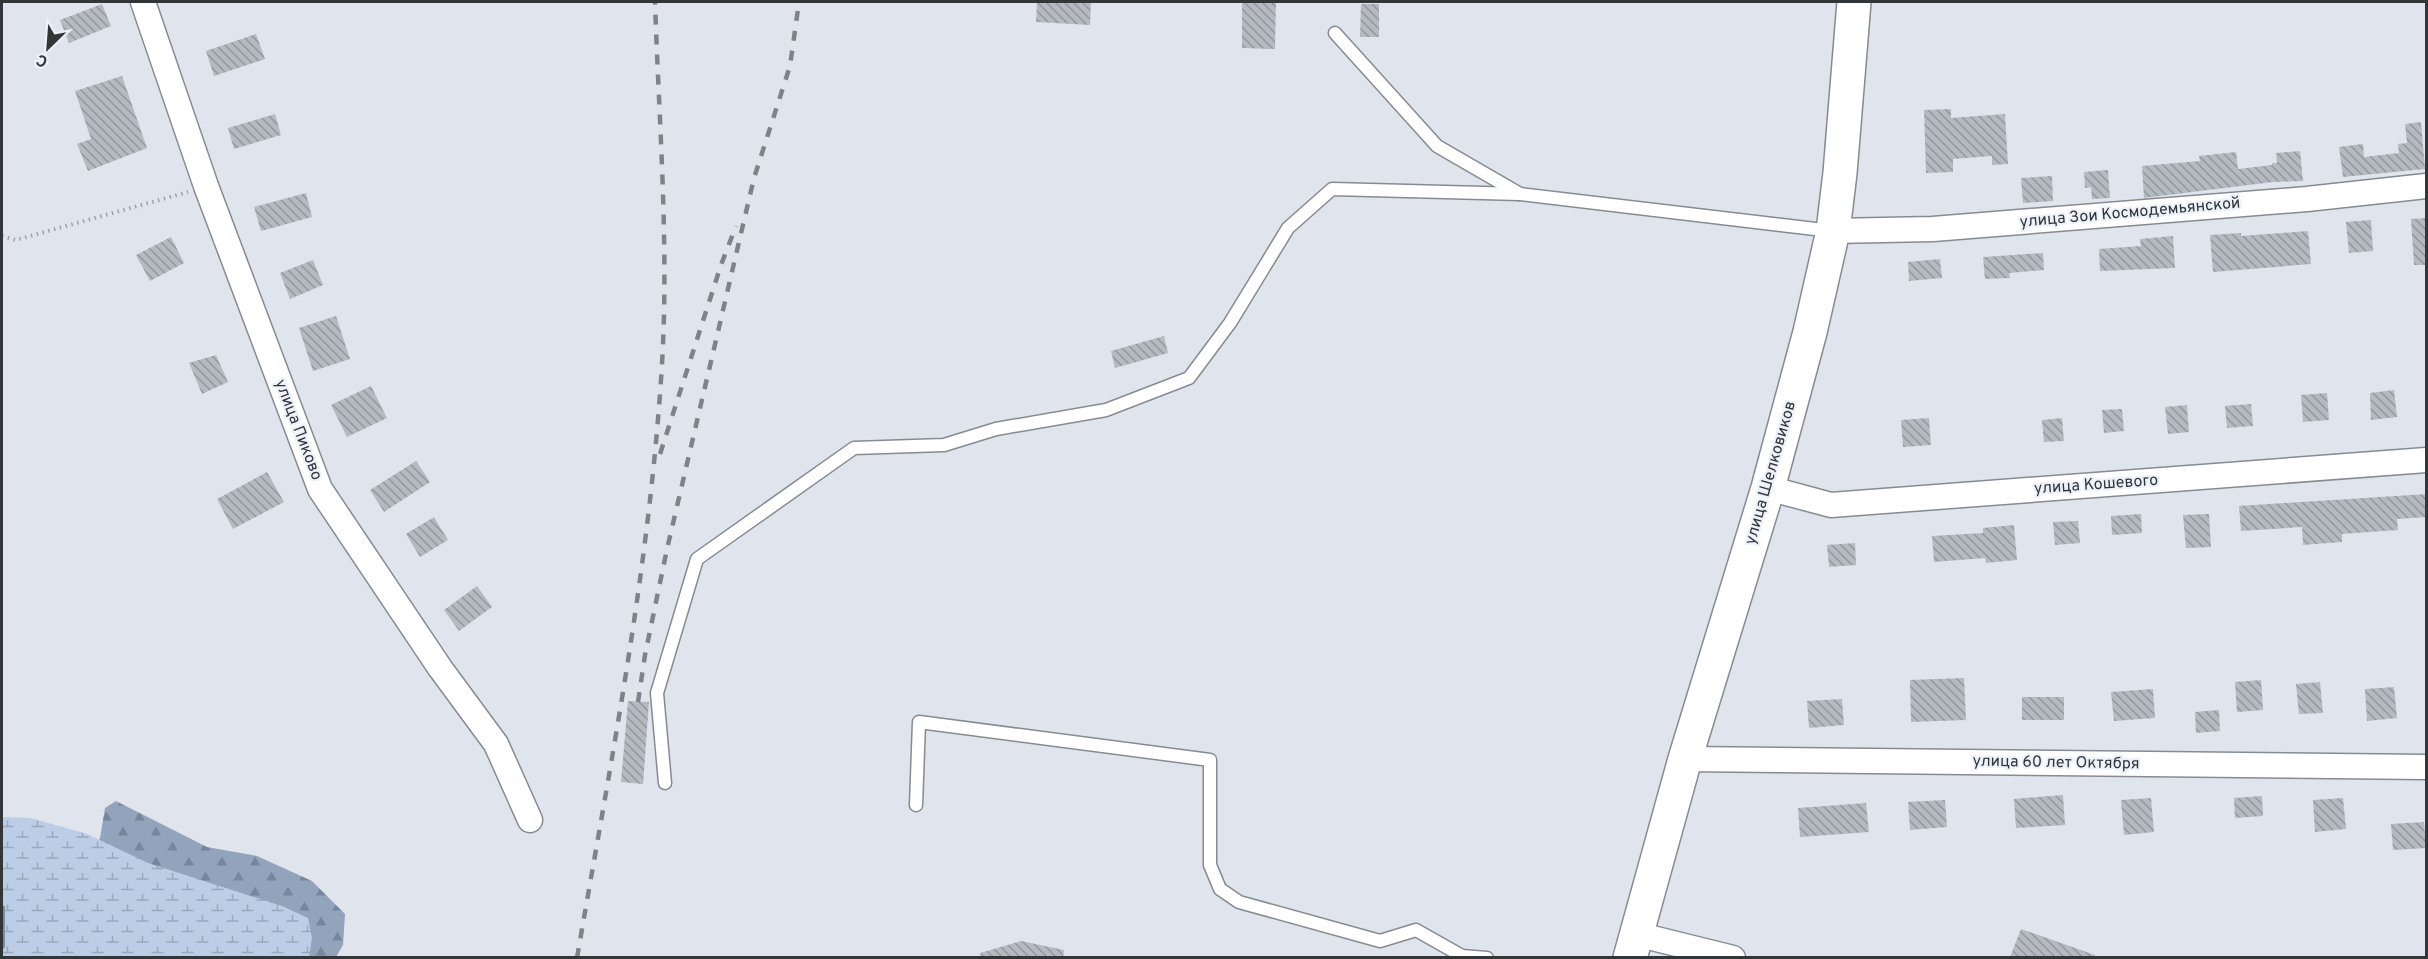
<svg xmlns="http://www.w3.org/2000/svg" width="2428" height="959" font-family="Overpass,sans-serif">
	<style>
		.forest { fill: url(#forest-firs) }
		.wetland { fill: url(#wetland-marsh) }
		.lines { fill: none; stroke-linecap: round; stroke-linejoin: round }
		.stream { stroke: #7b8da4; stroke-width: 6 }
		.building { fill: url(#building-back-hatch) }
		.lane-casing { stroke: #868b92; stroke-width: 15 }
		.street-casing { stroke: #868b92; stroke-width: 27 }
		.secondary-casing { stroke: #868b92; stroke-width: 36 }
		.path { stroke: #9ea2a8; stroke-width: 4; stroke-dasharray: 1.5 4.5; stroke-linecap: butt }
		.lane { stroke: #fff; stroke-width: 12 }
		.street { stroke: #fff; stroke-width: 24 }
		.secondary { stroke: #fff; stroke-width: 33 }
		.rail { stroke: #7f8388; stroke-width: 4.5; stroke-dasharray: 10 10; stroke-linecap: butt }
		.labels { text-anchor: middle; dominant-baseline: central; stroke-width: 4.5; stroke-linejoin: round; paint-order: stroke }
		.street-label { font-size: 16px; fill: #333639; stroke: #edf2fa }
	</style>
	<defs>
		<pattern id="forest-firs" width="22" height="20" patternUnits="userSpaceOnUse" patternTransform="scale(1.5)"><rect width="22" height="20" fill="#91a4bc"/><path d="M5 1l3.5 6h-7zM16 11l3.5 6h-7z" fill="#77869a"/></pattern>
		<pattern id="wetland-marsh" width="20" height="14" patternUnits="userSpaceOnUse" patternTransform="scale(1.5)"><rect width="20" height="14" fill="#bccee6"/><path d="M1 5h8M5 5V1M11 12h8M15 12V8" fill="none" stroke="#99a8bb"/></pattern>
		<pattern id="building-back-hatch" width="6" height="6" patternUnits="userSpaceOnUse" patternTransform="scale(1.5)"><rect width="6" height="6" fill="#b5bac1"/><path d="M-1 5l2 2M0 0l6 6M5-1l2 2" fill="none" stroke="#94989e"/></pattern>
	</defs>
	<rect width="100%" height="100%" fill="#e0e5ed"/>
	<!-- forest -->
	<polygon class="forest" points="116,801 207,847 257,856 312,881 345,914 343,945 336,957 2,958 93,850 100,838 105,808"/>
	<!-- wetland -->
	<polygon class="wetland" points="2,817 31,818 87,834 148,863 282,906 308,918 312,938 309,957 2,957"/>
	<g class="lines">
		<!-- stream -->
		<polyline class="stream" points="2,908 2,946"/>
	</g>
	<!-- building -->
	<g class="building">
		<polygon points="1037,2 1091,2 1090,25 1036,22"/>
		<polygon points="1242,2 1276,2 1275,49 1242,48"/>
		<polygon points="102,4 111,26 69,43 60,20"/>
		<polygon points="1361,4 1379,4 1379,37 1360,37"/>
		<polygon points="256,34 265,59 214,76 206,51"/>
		<polygon points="122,76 147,148 88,171 77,144 91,139 75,91"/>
		<polygon points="1951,109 1951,118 2005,114 2008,164 1992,165 1992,156 1953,159 1953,172 1926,173 1924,110"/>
		<polygon points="275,114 281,135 234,149 228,128"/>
		<polygon points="2421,122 2425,169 2343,177 2339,147 2363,144 2364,157 2399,153 2398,144 2407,143 2405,124"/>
		<polygon points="2300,151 2303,181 2273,182 2144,198 2142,166 2200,161 2199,156 2236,152 2238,169 2272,165 2272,163 2277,163 2276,153"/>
		<polygon points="2108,170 2110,198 2092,199 2091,187 2085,188 2084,172"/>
		<polygon points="2052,176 2053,201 2023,203 2021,178"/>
		<polygon points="306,193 312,217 261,231 254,207"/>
		<polygon points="2427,218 2427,265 2414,265 2411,219"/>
		<polygon points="2371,220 2373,251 2349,253 2346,222"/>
		<polygon points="2308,231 2311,264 2213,272 2210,235 2241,233 2241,236"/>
		<polygon points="2173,236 2175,268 2100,271 2099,249 2141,246 2140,239"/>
		<polygon points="171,237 184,263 150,281 136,255"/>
		<polygon points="2043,253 2044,270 2009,273 2010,278 1985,279 1983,257"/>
		<polygon points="1940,259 1942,278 1909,281 1908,262"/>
		<polygon points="313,260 323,285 290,299 280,273"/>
		<polygon points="336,316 350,359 313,371 299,328"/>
		<polygon points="1164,336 1168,353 1115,368 1111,351"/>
		<polygon points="216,355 228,382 202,394 189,363"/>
		<polygon points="371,386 387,418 347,437 331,405"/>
		<polygon points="2394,390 2397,417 2371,420 2370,393"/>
		<polygon points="2327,393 2329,420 2303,422 2301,395"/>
		<polygon points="2251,404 2253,426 2227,428 2225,406"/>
		<polygon points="2187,405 2189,432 2168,434 2165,407"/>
		<polygon points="2122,409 2124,431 2104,433 2102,410"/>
		<polygon points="1929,418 1931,445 1903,447 1901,420"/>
		<polygon points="2062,418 2064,441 2044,442 2042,420"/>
		<polygon points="416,461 430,482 384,512 370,490"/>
		<polygon points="267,472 284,502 233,529 217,499"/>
		<polygon points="2427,494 2427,517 2397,519 2398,530 2342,534 2342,542 2303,545 2302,527 2241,531 2239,506"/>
		<polygon points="2141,514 2142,533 2112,535 2111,516"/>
		<polygon points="2209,514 2211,547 2186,548 2183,515"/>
		<polygon points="434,517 448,540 420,557 406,534"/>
		<polygon points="2078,521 2080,543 2055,545 2053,522"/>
		<polygon points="2014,525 2017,560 1986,563 1985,558 1934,562 1932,536 1983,533 1983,528"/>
		<polygon points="1855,543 1856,565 1829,567 1827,545"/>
		<polygon points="477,586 492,607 459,631 444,610"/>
		<polygon points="1964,678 1966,720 1911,722 1910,680"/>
		<polygon points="2261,680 2263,710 2237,712 2235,682"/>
		<polygon points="2320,682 2323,713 2299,714 2296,684"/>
		<polygon points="2394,687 2397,718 2367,721 2365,689"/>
		<polygon points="2153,689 2155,718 2114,721 2111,692"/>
		<rect x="2022" y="697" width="42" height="23"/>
		<polygon points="1842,699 1844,725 1809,728 1807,701"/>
		<polygon points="628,701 649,702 643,784 621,782"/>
		<polygon points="2219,710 2220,731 2196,733 2195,712"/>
		<polygon points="2063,795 2065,825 2016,828 2014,799"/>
		<polygon points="2262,796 2263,816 2235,818 2234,798"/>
		<polygon points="2151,798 2154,832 2124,835 2121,800"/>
		<polygon points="2343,798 2346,829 2315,832 2313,800"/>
		<polygon points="1945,800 1947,827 1910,830 1908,802"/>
		<polygon points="1866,803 1869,832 1800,837 1798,808"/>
		<polygon points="2424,822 2426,848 2393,850 2391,824"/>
		<polygon points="2021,929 2095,955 2095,957 2010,957"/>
		<polygon points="1021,941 1064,950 1063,957 981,957 980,953"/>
	</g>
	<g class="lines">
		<!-- lane casing -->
		<g class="lane-casing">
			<g id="lane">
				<polyline points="1335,33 1437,146 1520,194 1832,231"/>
				<polyline points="665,783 657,693 697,559 854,448 944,445 996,429 1106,410 1189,378 1230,323 1288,228 1332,189 1520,194"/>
				<polyline points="916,805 919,722 1210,760 1210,865 1220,889 1239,902 1380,941 1416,930 1462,956 1487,958"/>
			</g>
		</g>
		<!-- street casing -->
		<g class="street-casing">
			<g id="street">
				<polyline points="143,2 206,186 320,489 440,668 496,744 530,820"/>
				<polyline points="1833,231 1933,229 2307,199 2426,186"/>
				<polyline points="1768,488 1831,505 2426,460"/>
				<polyline points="1685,759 2426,767"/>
				<polyline points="1636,934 1733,958"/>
			</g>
		</g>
		<!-- secondary casing -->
		<g class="secondary-casing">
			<polyline id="secondary" points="1630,958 1685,759 1768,488 1810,332 1833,231 1840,173 1854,2"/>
		</g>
		<!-- path -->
		<polyline class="path" points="2,236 16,240 188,192"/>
		<!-- lane -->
		<use href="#lane" class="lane"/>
		<!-- street -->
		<use href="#street" class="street"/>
		<!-- secondary -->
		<use href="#secondary" class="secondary"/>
		<!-- rail -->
		<g class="rail">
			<polyline points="660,454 721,265 736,226"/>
			<polyline points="638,702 645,655 667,549 754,178 790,66 799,2"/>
			<path d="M577,958C611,761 650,564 662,364C669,244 659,122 655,2"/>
		</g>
	</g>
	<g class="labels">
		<!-- street labels -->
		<g class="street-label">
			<text transform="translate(2130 213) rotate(-5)">улица Зои Космодемьянской</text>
			<text transform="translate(298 430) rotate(69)">улица Пиково</text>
			<text transform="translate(1771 473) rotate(-74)">улица Шелковиков</text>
			<text transform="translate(2096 485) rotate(-4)">улица Кошевого</text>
			<text transform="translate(2056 763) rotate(1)">улица 60 лет Октября</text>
		</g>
	</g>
	<!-- border -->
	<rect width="2428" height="959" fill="none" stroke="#333639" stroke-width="6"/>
	<!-- north arrow -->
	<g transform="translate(48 48) rotate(205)" stroke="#edf2fa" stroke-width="4.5" paint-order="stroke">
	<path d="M0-4.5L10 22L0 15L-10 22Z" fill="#333639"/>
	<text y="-9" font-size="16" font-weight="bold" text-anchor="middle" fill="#333639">С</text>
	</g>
</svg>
